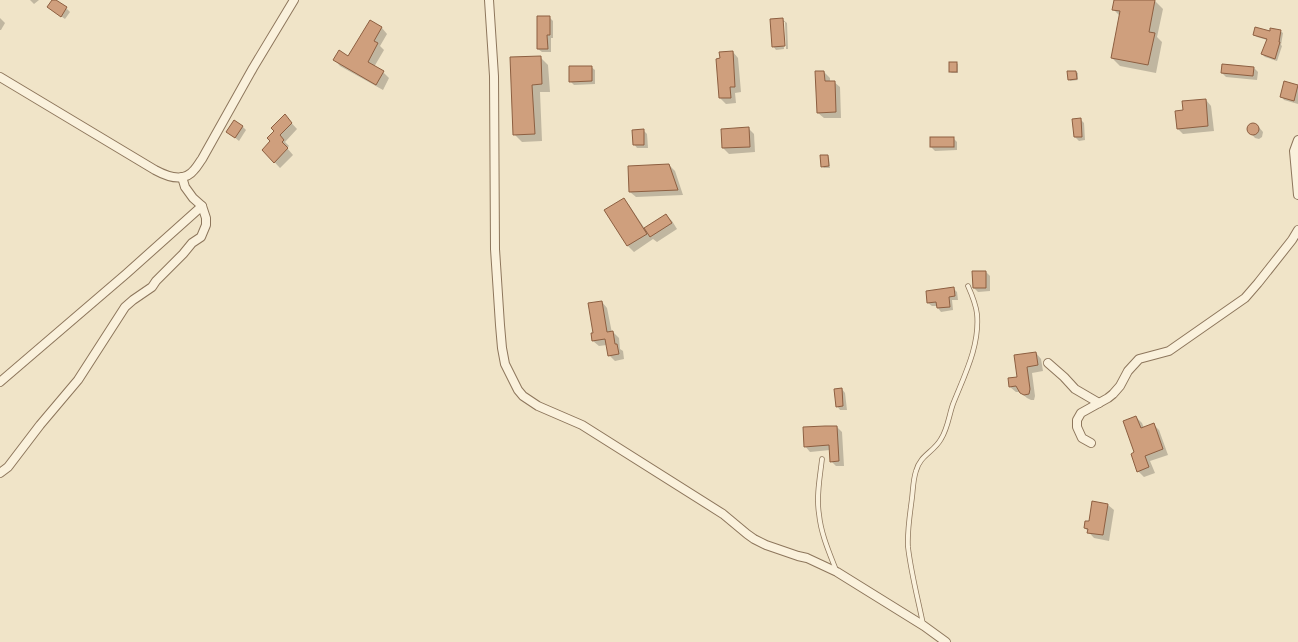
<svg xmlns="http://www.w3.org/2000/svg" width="1298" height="642" font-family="'PT Serif',serif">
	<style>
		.shadow { fill: #0003 }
		.building { fill: #cf9f7d; stroke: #8d5f41 }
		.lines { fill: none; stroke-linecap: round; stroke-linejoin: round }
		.lane-casing { stroke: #8d765c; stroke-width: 5.5 }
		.street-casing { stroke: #8d765c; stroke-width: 10 }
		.lane { stroke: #faf1dc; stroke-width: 4 }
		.street { stroke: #faf1dc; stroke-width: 8 }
	</style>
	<rect width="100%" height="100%" fill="#f0e4c8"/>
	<!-- shadow -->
	<g class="shadow">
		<polygon points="30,0 39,0 34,4"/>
		<polygon points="53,0 66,8 70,12 65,19 48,7"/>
		<polygon points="1115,0 1151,0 1155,1 1163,9 1157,37 1162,42 1156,73 1120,66 1112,58 1120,16 1114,10"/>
		<polygon points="549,17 553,21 553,38 551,38 551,52 542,52 538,49"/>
		<polygon points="0,18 5,23 1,30 0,30"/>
		<polygon points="783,20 787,23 788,49 786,49 785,22 782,22 784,49 776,50 773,46"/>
		<polygon points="370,21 382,28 387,34 380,46 384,50 374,67 383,72 389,78 383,90 340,66 335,60 349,57"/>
		<polygon points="1280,31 1283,33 1281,45 1282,46 1277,61 1265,57 1262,54 1267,40 1257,37 1254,35"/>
		<polygon points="733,52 738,58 741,92 735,93 736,103 726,104 720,98"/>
		<polygon points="540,57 548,65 550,92 540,92 542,141 522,142 514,134"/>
		<polygon points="956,63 958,64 958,73 952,73 950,72"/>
		<polygon points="591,67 595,70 595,84 574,85 570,81"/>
		<polygon points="1254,68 1258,72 1257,80 1226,77 1222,73"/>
		<polygon points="824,72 830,78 830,82 834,82 840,87 841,118 824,118 818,113"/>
		<polygon points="1076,72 1078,73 1078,80 1070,81 1069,79"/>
		<polygon points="1298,86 1298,104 1284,100 1281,96"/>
		<polygon points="1206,100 1211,106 1214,131 1183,134 1177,128 1184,111"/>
		<polygon points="285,116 297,129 285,142 289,146 287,148 293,155 280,168 263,150 272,141 275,131"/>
		<polygon points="1080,119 1084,123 1085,140 1079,141 1075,137"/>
		<polygon points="1253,124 1257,125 1263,132 1262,137 1259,139 1255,138 1248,130 1249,126"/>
		<polygon points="242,126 246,130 239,141 228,132"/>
		<polygon points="748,128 754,134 755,152 729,154 723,148 722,130"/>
		<polygon points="643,130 647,134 648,148 637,148 634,144"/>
		<polygon points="953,138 957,142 957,150 935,151 931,147"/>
		<polygon points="828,156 829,158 830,168 824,168 822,166"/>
		<polygon points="669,165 675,171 683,195 636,197 630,192"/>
		<polygon points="623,199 629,205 645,229 666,215 672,221 677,229 657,242 653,239 634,252 628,246 605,211"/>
		<polygon points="986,272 990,276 990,291 978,292 974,288"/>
		<polygon points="954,289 957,292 958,300 952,300 953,310 941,312 938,308 937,306 932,306 928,303"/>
		<polygon points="602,302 607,308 612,333 613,332 619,338 620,349 623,351 624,359 615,361 609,355 607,345 599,346 593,341"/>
		<polygon points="1036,353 1041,359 1043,371 1032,373 1035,396 1034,400 1031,400 1027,398 1020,392 1016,392 1010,387 1018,378"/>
		<polygon points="842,389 845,393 847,410 840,410 837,406"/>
		<polygon points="1136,417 1142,423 1144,428 1153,424 1159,430 1168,455 1150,461 1155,473 1144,477 1138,471 1135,453"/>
		<polygon points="837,427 842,432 844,466 836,466 831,461 830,450 810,452 805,446"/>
		<polygon points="1108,505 1114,510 1109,541 1094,538 1085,528"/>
	</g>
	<!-- building -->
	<g class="building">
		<polygon points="52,0 56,0 67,7 61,17 47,7"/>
		<polygon points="1114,0 1155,0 1149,32 1155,33 1148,65 1111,58 1120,11 1112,10"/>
		<polygon points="537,16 550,16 550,35 547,35 548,49 537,49"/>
		<polygon points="783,18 785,46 772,47 770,19"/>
		<polygon points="370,20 382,27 374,41 378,43 368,62 384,71 376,85 333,60 339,50 348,56"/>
		<polygon points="1255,27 1270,31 1270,28 1281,30 1279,42 1280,42 1275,59 1261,54 1267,39 1253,35"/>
		<polygon points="733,51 735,87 730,87 731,98 719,98 716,59 720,58 719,52"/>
		<polygon points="541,56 542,84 532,85 535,134 513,135 510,57"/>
		<rect x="949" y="62" width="8" height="10"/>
		<polygon points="1222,64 1254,67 1253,76 1221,73"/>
		<polygon points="569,66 592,66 592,81 569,82"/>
		<polygon points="815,71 824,71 825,81 835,81 836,112 817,113"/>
		<polygon points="1067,71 1076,71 1077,79 1068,80"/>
		<polygon points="1284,81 1298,85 1294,101 1280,97"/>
		<polygon points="1206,99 1208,126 1177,129 1175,111 1183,110 1182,101"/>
		<polygon points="285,114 292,123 280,135 284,140 282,142 288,148 274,163 262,150 270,141 267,138 274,131 271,128"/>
		<polygon points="1081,118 1082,137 1074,137 1072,119"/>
		<polygon points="234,120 243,126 235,138 226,132"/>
		<circle cx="1253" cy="129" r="6"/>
		<polygon points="749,127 750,147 722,148 721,129"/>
		<polygon points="644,129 644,145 633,145 632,130"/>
		<rect x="930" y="137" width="24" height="10"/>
		<polygon points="820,155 828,155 829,166 821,167"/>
		<polygon points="669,164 678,190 629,192 628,166"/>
		<polygon points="624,198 647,234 627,246 604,210"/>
		<polygon points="666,214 672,223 650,237 644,228"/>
		<polygon points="972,271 986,271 986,288 973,288"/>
		<polygon points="954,287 955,296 949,297 950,307 937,308 936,302 927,303 926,291"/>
		<polygon points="602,301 607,332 613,331 615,344 617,344 619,354 608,356 605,339 592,341 591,333 593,333 588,303"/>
		<polygon points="1036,352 1038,365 1027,367 1030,389 1029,394 1024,395 1020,393 1016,386 1009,387 1008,378 1017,377 1014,355"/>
		<polygon points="842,388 843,406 836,407 834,389"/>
		<polygon points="1136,416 1141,428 1154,423 1163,449 1145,456 1149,467 1137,472 1131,454 1134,452 1123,421"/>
		<polygon points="825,426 837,426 839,461 830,462 829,445 804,447 803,427"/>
		<polygon points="1092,501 1108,504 1103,535 1087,533 1088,529 1084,528 1085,521 1089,521"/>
	</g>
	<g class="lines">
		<!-- lane casing -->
		<g class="lane-casing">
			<g id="lane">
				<path d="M822,459C820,477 816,496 819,514C821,534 829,552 836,570"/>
				<path d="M923,624C918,599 911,573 908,547C907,531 910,514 912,498C913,490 913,480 916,471C920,455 934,452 941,439C948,428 949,415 953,404C964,376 980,346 977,314C976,305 972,295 968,286"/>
			</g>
		</g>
		<!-- street casing -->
		<g class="street-casing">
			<g id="street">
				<polyline points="489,0 494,76 495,249 500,325 502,348 505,364 518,390 523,396 538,406 582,425 723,514 747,534 754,539 766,545 798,556 807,558 837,572 924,626 946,642"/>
				<path d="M0,77L155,170C166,176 184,183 194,170C197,167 199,163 202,159L253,68L294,0"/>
				<polyline points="1298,140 1294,151 1298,195"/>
				<polyline points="1048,363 1064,377 1075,389 1099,403"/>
				<polyline points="0,382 126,274 202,206"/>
				<polyline points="1091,443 1082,438 1077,427 1077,420 1081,413 1108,398 1113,394 1120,386 1128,371 1139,359 1169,351 1245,298 1258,283 1292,240 1298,230"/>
				<polyline points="0,473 8,467 40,425 78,380 125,307 133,300 152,287 156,281 183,254 192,243 201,237 206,225 206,218 202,206 193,198 185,187 182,177"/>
			</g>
		</g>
		<!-- lane -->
		<use href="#lane" class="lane"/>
		<!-- street -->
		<use href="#street" class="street"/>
	</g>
</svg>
